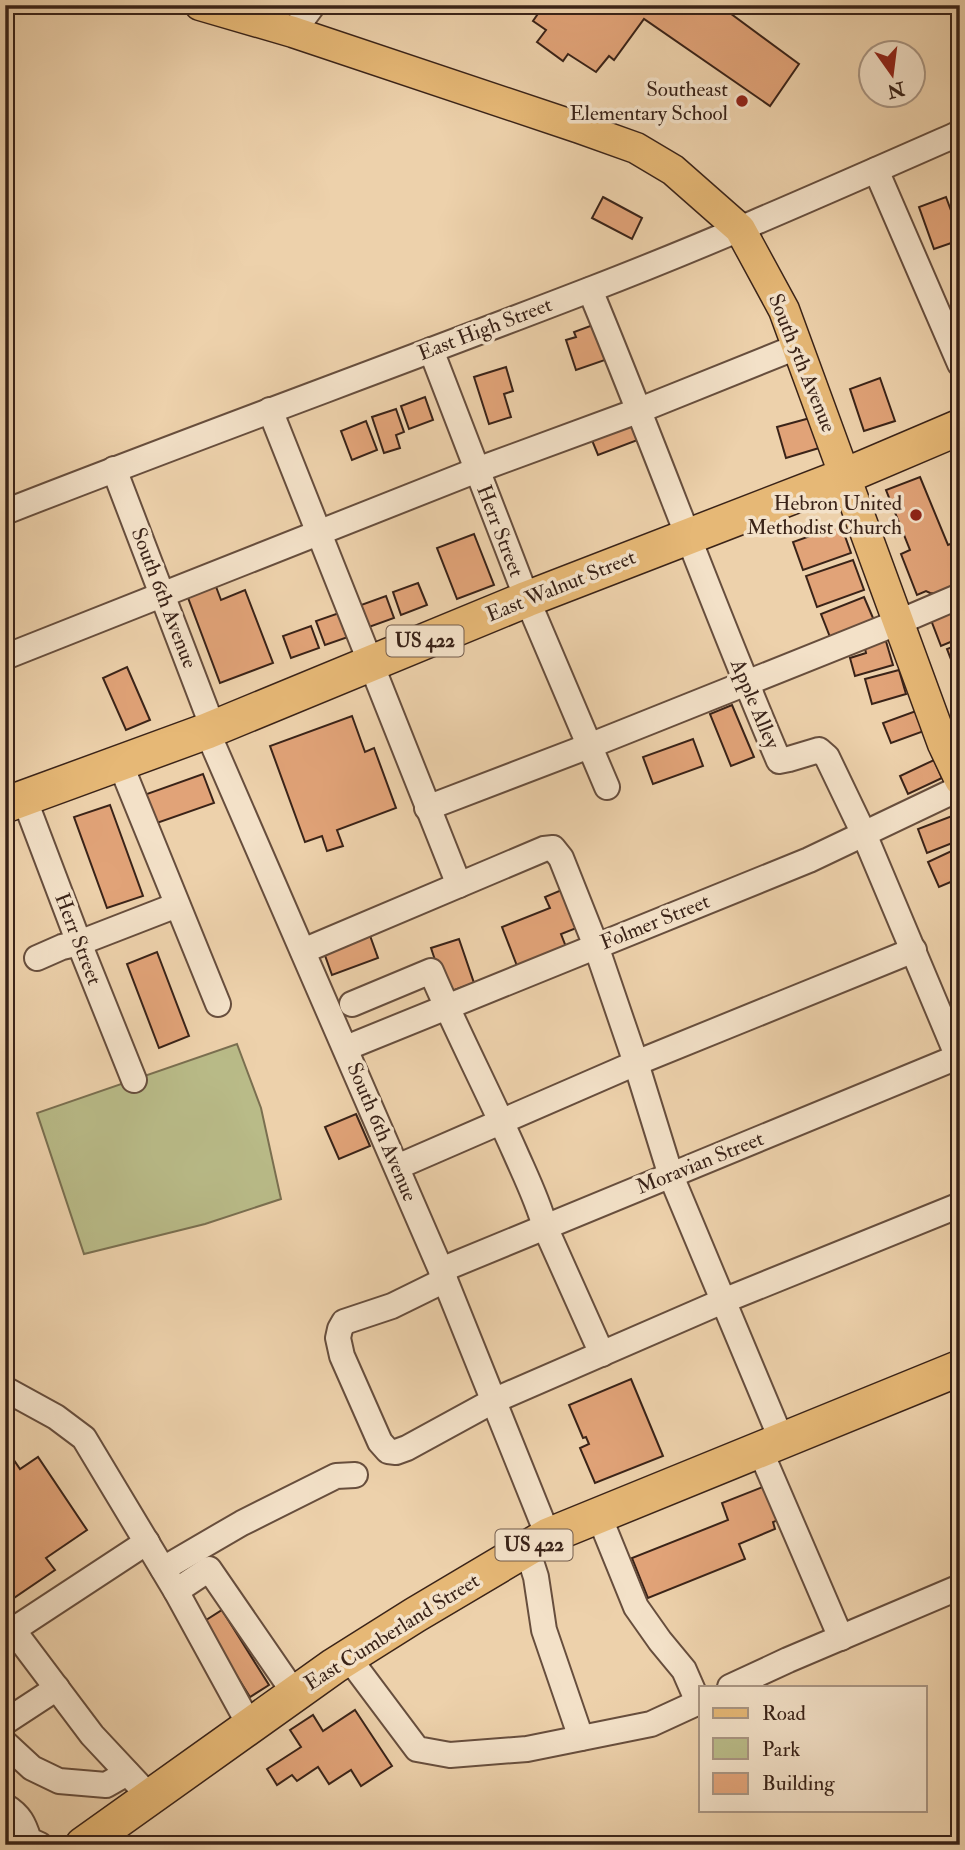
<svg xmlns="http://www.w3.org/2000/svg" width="965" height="1850" font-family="'IM FELL Double Pica',serif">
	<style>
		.green { fill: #b9bb88; stroke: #7a6f50; stroke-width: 2 }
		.building { fill: #e1a378; stroke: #3a2318; stroke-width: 2 }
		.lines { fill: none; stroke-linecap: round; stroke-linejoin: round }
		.minor-casing { stroke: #674e3d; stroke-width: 28 }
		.major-casing { stroke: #3a2318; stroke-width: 33 }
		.highway-casing { stroke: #3a2318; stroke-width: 38 }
		.minor { stroke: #f3e1c8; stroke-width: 24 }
		.major { stroke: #e6b876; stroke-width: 30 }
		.highway { stroke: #e6b876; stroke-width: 35 }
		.poi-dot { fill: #8f2418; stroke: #f3e1c8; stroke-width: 2.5 }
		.labels { text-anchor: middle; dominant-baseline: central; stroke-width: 7; stroke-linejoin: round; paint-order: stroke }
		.shield { fill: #f3e1c8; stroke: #725c4d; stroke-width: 2 }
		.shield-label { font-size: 19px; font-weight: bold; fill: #3a2318 }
		.poi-label { font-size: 21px; fill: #3a2318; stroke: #f3e1c8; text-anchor: end }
		.street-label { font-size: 21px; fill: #3a2318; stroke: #f3e1c8 }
	</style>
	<rect width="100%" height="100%" fill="#edd1ab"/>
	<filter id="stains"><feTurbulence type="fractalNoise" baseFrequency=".00286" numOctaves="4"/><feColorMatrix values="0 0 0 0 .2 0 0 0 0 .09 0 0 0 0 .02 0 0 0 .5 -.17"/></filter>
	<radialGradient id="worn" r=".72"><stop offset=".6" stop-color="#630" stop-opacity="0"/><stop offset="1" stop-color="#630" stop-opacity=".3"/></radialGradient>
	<!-- green -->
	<polygon class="green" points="237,1044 261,1108 281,1199 205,1224 84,1254 37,1113"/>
	<!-- building -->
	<g class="building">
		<polygon points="544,5 719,5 799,64 770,106 644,19 614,60 609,56 596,72 568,54 563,61 537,42 546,30 533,21"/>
		<polygon points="603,197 642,218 632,239 592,218"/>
		<polygon points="946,197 960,235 960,240 934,249 919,207"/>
		<polygon points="593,325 605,360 576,370 566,340 576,337 574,332"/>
		<polygon points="506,367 513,391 504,394 511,417 489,424 474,377"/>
		<polygon points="880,378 895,421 864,431 850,389"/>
		<polygon points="425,397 433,420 409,429 401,406"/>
		<polygon points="396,409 404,432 396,435 400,448 384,453 372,417"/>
		<polygon points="634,415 643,438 598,455 589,433"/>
		<polygon points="810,418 819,448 786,458 777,427"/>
		<polygon points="366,421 377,450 352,460 341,431"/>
		<polygon points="920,477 948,545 958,541 960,546 960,582 953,590 940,594 930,593 926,591 917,595 901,554 910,550 886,490"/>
		<polygon points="841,525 851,553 803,570 793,542"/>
		<polygon points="474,534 494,585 457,599 437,548"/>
		<polygon points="853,560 864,590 817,607 806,576"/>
		<polygon points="418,583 427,605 401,615 393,592"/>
		<polygon points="215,584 221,600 245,590 273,663 220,683 187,595"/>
		<polygon points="386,596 394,618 369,627 361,605"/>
		<polygon points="864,597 876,625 832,642 821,614"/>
		<polygon points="960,609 960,638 941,646 931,620"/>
		<polygon points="342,612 351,636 325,645 316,621"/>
		<polygon points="311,626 319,648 291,658 283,636"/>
		<polygon points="885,638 893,665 855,676 850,658 866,653 864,644"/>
		<polygon points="960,644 960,683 947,649"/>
		<polygon points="127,667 150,720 126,730 103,678"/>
		<polygon points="899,670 906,694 872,704 865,679"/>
		<polygon points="732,705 754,757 731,766 710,714"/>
		<polygon points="916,711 924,731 891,743 883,723"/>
		<polygon points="352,716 365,752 374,748 396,808 337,830 343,846 327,851 322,836 305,842 270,746"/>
		<polygon points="693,739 703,766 653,784 643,757"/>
		<polygon points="934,760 942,778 908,794 900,776"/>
		<polygon points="203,774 214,803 154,824 144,795"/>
		<polygon points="110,805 143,896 107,908 74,817"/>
		<polygon points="960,813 960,840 927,853 918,829"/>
		<polygon points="960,847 960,878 939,887 928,862"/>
		<polygon points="564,889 579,927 561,934 568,952 519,971 502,927 550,908 545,897"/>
		<polygon points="368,930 378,958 332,975 322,947"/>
		<polygon points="459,939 474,983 446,993 431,948"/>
		<polygon points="157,952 189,1036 159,1048 127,964"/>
		<polygon points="356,1114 370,1146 339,1159 325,1127"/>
		<polygon points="631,1379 663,1456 595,1483 580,1448 589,1444 586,1437 583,1438 569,1405"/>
		<polygon points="5,1447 20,1469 38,1457 87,1530 46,1558 55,1570 5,1604"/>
		<polygon points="773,1483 786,1517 773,1522 775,1529 739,1544 745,1559 648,1598 632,1558 728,1520 722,1503"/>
		<polygon points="222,1610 269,1685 250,1697 203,1622"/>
		<polygon points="355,1710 392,1766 361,1786 351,1770 329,1784 318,1767 297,1781 292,1775 277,1785 267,1769 301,1747 290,1730 313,1715 323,1731"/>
	</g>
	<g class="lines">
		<!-- minor casing -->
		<g class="minor-casing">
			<g id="minor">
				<polyline points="293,32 313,5"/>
				<polyline points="876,170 960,364"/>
				<path d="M590,290C655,446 712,605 779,761L789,759L819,750L827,757L864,834L960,1062"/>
				<polyline points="431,350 527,599 607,787"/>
				<polyline points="270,410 459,885"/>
				<polyline points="114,469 213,728"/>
				<path d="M5,512C199,436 395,365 589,290C714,242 837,187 960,133"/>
				<polyline points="5,657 477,470 640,410 799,346"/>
				<polyline points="207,731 441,1270 548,1536"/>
				<polyline points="120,763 218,1004"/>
				<polyline points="24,798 79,943 134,1080"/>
				<polyline points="427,808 589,746 899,622 960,596"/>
				<polyline points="303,951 544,849 553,848 561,858 596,946 636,1063 671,1176 782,1441"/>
				<polyline points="37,958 62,947 79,943 177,905"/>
				<path d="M352,1004L431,971C457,1032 488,1091 515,1152C526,1177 538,1201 545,1227L602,1354"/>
				<polyline points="346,1048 809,860 960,788"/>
				<polyline points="397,1167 636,1063 914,950"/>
				<polyline points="441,1270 960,1056"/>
				<polyline points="445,1280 392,1306 344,1322 340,1329 338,1338 342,1356 380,1442 388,1451 396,1452 407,1448 493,1401 723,1301 960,1205"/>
				<polyline points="5,1389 56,1417 84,1438 176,1591 250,1726"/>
				<polyline points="760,1450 841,1638"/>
				<polyline points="599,1516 636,1607 660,1641 684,1670 698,1702"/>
				<polyline points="527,1549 536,1577 544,1630 581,1738"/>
				<polyline points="163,1569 242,1523 336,1476 355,1475"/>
				<polyline points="176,1591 209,1569 295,1694"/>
				<polyline points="13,1630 147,1542"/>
				<polyline points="5,1635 13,1630 92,1735 150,1797"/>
				<polyline points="348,1657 417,1749 450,1755 527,1749 651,1724 701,1701"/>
				<polyline points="730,1687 788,1660 960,1587"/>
				<polyline points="5,1722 57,1688"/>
				<polyline points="5,1743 32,1768 59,1781 106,1785 127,1773"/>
				<path d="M5,1806C20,1815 24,1824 29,1840L40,1845"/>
			</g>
		</g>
		<!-- major casing -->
		<g class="major-casing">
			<polyline id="major" points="200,5 293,32 580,128 636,148 673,170 740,229 784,310 943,744 960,780"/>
		</g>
		<!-- highway casing -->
		<g class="highway-casing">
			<g id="highway">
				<polyline points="5,805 207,731 527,599 845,476 960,427"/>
				<polyline points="83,1845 334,1666 415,1615 548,1536 960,1368"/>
			</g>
		</g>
		<!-- minor -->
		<use href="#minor" class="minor"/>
		<!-- major -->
		<use href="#major" class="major"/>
		<!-- highway -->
		<use href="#highway" class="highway"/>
	</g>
	<!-- markers -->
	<g class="poi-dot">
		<circle cx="742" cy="101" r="7"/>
		<circle cx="916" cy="515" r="7"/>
	</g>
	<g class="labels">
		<!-- shield labels -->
		<g class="shield">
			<rect x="386.5" y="625.5" width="77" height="31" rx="5"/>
			<rect x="495.5" y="1529.5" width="77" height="31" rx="5"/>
		</g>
		<g class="shield-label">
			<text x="425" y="641">US 422</text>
			<text x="534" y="1545">US 422</text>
		</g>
		<!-- poi labels -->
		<g class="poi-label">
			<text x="728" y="89">Southeast<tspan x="728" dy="24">Elementary School</tspan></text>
			<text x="902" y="503">Hebron United<tspan x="902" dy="24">Methodist Church</tspan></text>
		</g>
		<!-- street labels -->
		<g class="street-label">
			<text transform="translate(485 329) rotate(-21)">East High Street</text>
			<text transform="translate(802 363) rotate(68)">South 5th Avenue</text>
			<text transform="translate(500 531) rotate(69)">Herr Street</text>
			<text transform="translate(561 586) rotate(-22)">East Walnut Street</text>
			<text transform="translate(164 598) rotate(69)">South 6th Avenue</text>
			<text transform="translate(755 704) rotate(67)">Apple Alley</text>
			<text transform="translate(655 922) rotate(-22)">Folmer Street</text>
			<text transform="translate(78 939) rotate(69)">Herr Street</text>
			<text transform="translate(382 1132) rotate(67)">South 6th Avenue</text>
			<text transform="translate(700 1163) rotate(-22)">Moravian Street</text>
			<text transform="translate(392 1632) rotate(-32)">East Cumberland Street</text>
		</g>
	</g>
	<!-- margin -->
	<rect width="965" height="1850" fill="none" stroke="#edd1ab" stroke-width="28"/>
	<rect x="7" y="7" width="951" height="1836" fill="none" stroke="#3a2318" stroke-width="3.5"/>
	<rect x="14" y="14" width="937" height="1822" fill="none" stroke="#3a2318" stroke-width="2"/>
	<!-- legend -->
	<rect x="699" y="1686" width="228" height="126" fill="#f3e1c8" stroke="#a99582" stroke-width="2"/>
	<rect x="713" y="1708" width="35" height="10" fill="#e6b876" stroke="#a99582" stroke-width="2"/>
	<text x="762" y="1720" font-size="21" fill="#3a2318">Road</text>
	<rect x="713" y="1738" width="35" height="21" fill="#b9bb88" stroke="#a99582" stroke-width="2"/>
	<text x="762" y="1756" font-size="21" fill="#3a2318">Park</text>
	<rect x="713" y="1773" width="35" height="21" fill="#e1a378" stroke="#a99582" stroke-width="2"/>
	<text x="762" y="1790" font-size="21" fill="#3a2318">Building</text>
	<!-- north arrow -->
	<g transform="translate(892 74) rotate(166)"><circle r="33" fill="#f3e1c8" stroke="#a99582" stroke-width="2"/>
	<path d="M0-5L12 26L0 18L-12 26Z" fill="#8f2418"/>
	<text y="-10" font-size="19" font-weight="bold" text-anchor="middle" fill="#3a2318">N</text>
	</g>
	<rect width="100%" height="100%" filter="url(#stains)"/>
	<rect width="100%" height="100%" fill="url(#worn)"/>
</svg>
